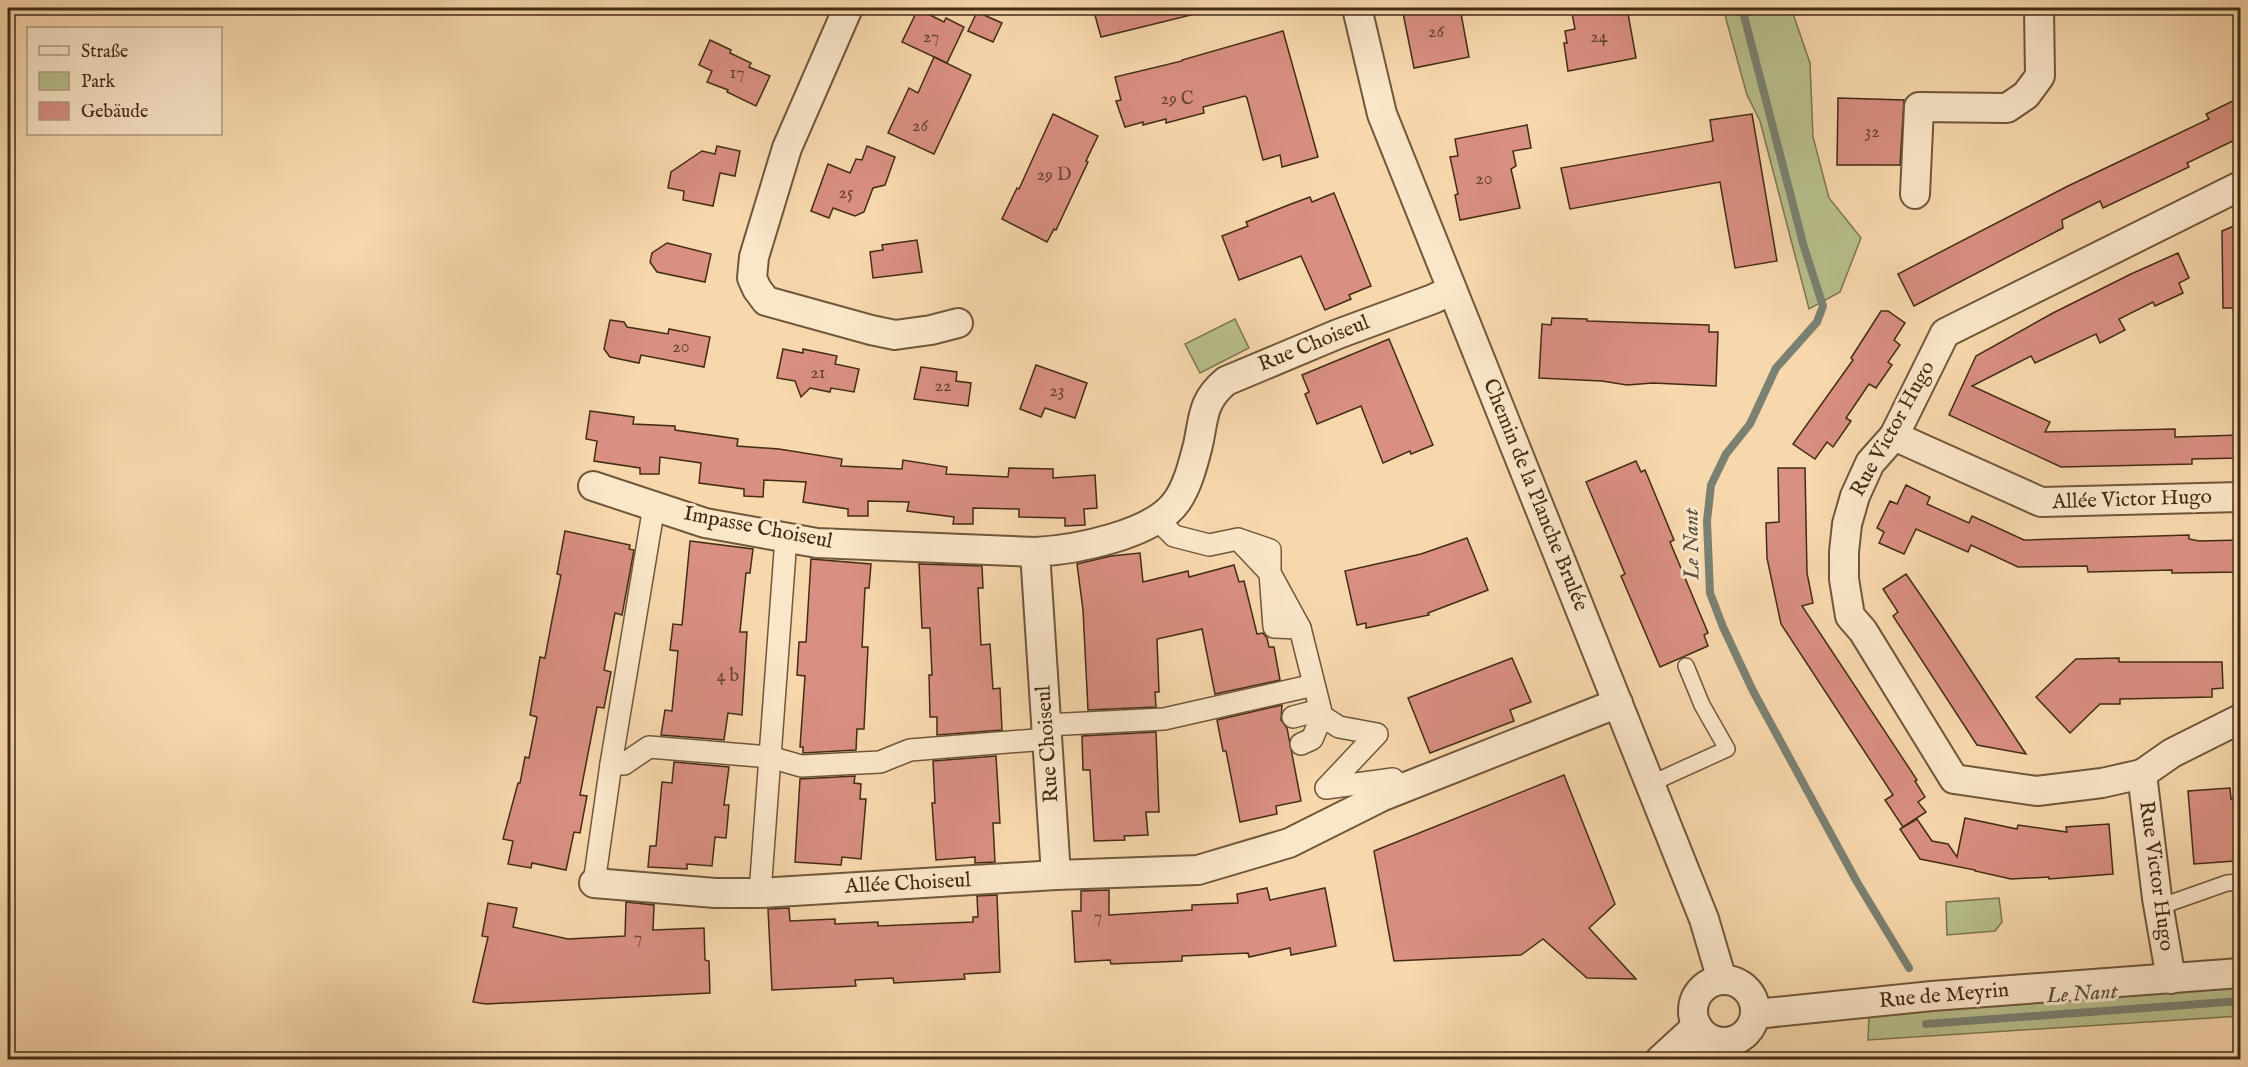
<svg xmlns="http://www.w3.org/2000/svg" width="2248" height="1067" font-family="'IM FELL English',serif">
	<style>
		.green { fill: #b8bf8d; stroke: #7e7651; stroke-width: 1.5 }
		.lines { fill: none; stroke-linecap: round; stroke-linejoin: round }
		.stream { stroke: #7a8172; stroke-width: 8 }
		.building { fill: #d98f81; stroke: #432c15; stroke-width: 1.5 }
		.service-casing { stroke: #70573b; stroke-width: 18 }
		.pedestrian-casing { stroke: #70573b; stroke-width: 24 }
		.minor-casing { stroke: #70573b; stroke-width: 32 }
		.service { stroke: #fae6c9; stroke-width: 15 }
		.pedestrian { stroke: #fae6c9; stroke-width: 21 }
		.minor { stroke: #fae6c9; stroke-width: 28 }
		.labels { text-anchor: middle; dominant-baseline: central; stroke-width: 6; stroke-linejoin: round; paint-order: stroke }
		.number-label { font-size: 18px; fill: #684530 }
		.street-label { font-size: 21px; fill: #432c15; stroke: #fae6c9 }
		.water-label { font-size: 22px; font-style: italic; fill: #5a4f3c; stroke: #fae6c9 }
	</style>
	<rect width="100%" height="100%" fill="#f7d8ac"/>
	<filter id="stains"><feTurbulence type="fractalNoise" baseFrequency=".00333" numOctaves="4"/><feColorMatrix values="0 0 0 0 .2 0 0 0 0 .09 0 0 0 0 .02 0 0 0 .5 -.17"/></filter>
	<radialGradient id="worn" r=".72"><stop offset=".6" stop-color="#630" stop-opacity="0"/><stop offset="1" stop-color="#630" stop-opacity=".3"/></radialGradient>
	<!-- green -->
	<g class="green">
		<polygon points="1723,8 1791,8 1810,63 1813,137 1829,198 1861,238 1840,292 1809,309 1760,121 1747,95"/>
		<polygon points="1235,319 1249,348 1200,373 1185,344"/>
		<polygon points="1999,898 2002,922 1995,931 1947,935 1946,902"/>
		<polygon points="2240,983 2240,1016 1868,1040 1869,1015"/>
	</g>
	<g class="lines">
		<!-- stream -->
		<g class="stream">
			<polyline points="1742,8 1804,247 1823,306 1817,322 1776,368 1750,424 1726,454 1711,485 1707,521 1710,593 1723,627 1753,691 1857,882 1909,968"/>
			<polyline points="1926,1024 2240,1001"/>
		</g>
	</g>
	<!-- building -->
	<g class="building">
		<polygon points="1093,8 1190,8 1191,15 1101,37"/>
		<polygon points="1402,8 1460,8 1469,57 1414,68"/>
		<polygon points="1571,8 1627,8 1636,58 1568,71 1564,43 1567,43 1565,31 1575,29"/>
		<polygon points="918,9 944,22 946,18 964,27 947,63 902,42"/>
		<polygon points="977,12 1002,23 993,42 968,31"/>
		<polygon points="1283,31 1318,157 1282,167 1280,155 1263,160 1247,98 1245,96 1203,107 1204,113 1166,123 1166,119 1143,125 1143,122 1125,127 1116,101 1121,100 1115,77 1182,61 1182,60"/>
		<polygon points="710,40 731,50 730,53 751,63 749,67 770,76 756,106 727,92 728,90 707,82 712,71 699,65"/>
		<polygon points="934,57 971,75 934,154 888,133 909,88 918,93"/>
		<polygon points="2241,97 2241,137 2187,163 2189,167 2103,208 2100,201 2062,220 2063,228 1914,306 1898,274 2068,186 2209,119 2206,114"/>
		<polygon points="1838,98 1904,100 1900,165 1837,165"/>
		<polygon points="1053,114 1098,136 1086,161 1088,162 1056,230 1054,229 1047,242 1002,219 1017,188 1019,189"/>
		<polygon points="1752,114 1777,261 1735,268 1720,182 1570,209 1561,168 1713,141 1710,120"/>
		<polygon points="1527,125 1531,148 1513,151 1516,166 1511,169 1520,208 1460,220 1455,195 1458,194 1450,157 1458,156 1455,139"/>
		<polygon points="717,146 740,151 735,176 720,173 713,206 683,200 684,191 668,188 671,172 702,151 715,154"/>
		<polygon points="867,146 895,157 885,185 873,188 864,212 855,216 833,208 829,218 811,211 828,164 850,173 856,159 862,160"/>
		<polygon points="1334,193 1371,286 1349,295 1351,299 1325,310 1301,256 1239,280 1222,236 1248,226 1246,222 1291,204 1310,197 1312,202"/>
		<polygon points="2241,223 2241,308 2223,308 2222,231"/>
		<polygon points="917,240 922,272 873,278 870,252 883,250 882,245"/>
		<polygon points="667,243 711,254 705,282 657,272 650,262 652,253"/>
		<polygon points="2178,253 2189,278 2179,283 2183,293 2155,306 2153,302 2119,319 2125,330 2100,343 2096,334 2035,363 2031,356 1972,386 2050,422 2045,432 2175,429 2175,437 2241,435 2241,458 2192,459 2192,464 2061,467 1949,415 1976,356 2053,313 2131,274"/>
		<polygon points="1881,311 1888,311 1905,323 1894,340 1900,345 1888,362 1892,365 1876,388 1869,384 1846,418 1851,421 1833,447 1827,442 1815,459 1793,444 1853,360 1851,358"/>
		<polygon points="1552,318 1587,319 1587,321 1709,325 1709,332 1718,332 1716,386 1653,383 1627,385 1602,381 1539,378 1542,324 1551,325"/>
		<polygon points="610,320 624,322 627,327 657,332 668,334 669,329 710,337 704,367 641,355 639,363 610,357 604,349"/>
		<polygon points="1389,339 1433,445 1411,454 1410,451 1383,463 1361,406 1317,424 1305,394 1309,392 1302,375"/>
		<polygon points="783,349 803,353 803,349 837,356 835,364 859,369 854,392 831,388 830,392 810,388 801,397 795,381 777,378"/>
		<polygon points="1036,365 1087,383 1075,418 1045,408 1041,417 1020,409"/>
		<polygon points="921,367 957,372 956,381 971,383 968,406 914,399"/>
		<polygon points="590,411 634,417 633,424 675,426 675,430 738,439 737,446 779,449 842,459 841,466 902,469 903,460 947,467 946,474 1008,477 1009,468 1053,469 1053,478 1095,475 1097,508 1084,509 1085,525 1065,526 1065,518 1019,517 1019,509 973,508 973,524 953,524 954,517 907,511 909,502 868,501 868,516 848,516 848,509 803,502 806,482 764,480 763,497 744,496 744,489 699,483 701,463 660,457 659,474 640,474 640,468 594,461 597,441 586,439"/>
		<polygon points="1636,461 1641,472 1645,470 1674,540 1670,542 1708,633 1704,635 1708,646 1660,667 1621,576 1625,574 1586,482"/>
		<polygon points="1778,468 1805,468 1807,573 1813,603 1802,606 1917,780 1915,781 1925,797 1918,802 1926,812 1903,827 1885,800 1893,795 1781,624 1767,558 1766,523 1779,522"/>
		<polygon points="1906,485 1930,497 1927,504 1969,523 1972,516 2024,540 2189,535 2189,539 2199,541 2241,540 2241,572 2172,573 2172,570 2088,572 2087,566 2018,567 1971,545 1968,552 1916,529 1904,554 1879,543 1884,532 1877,528 1890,501 1897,504"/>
		<polygon points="565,531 630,545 629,549 634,550 622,615 615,613 604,670 611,672 604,708 597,707 580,795 587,796 580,833 574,832 566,870 532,863 531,868 508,864 513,841 503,839 518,783 520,783 525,757 529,758 537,717 530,715 540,657 545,658 552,620 561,575 557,574"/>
		<polygon points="1467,538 1488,590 1428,613 1429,615 1366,628 1366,623 1357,625 1345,571 1421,554"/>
		<polygon points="690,541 753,549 750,573 746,573 740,632 747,632 742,715 728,713 724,740 661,735 665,710 672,711 678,651 670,650 673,624 682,625"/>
		<polygon points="1140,553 1143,582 1188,571 1189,577 1234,565 1239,582 1244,581 1257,634 1263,633 1267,638 1269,647 1274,647 1280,680 1215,694 1202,629 1157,639 1159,692 1155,692 1156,707 1088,710 1083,610 1077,564 1111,556"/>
		<polygon points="811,559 871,564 869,588 865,588 862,647 868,647 864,729 857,729 856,750 803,753 803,747 800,747 805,676 797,675 799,642 806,642"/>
		<polygon points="919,564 982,566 983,588 978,588 981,645 990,644 993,689 1000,688 1002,730 937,735 937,717 930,717 929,675 932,675 930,628 922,628"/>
		<polygon points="1906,574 1943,628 2026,754 1977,745 1893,616 1898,612 1883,589"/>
		<polygon points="1512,658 1531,702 1510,710 1514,721 1430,753 1408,698"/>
		<polygon points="2119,658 2119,662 2222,662 2223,688 2212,689 2212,697 2120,699 2120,704 2100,704 2070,733 2036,697 2076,659"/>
		<polygon points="1282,705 1281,720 1287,728 1301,801 1276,806 1277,814 1240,822 1226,751 1223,751 1217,720"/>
		<polygon points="1156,732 1159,812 1146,812 1148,835 1124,836 1125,840 1094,841 1090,770 1083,770 1082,736"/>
		<polygon points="996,756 1000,823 993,823 995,862 975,863 975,857 936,860 932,803 935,803 933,761"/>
		<polygon points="674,762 729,767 724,805 729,805 726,838 715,837 712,866 687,864 687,869 648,867 650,846 656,846 662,782 672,783"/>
		<polygon points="1564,775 1615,904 1589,928 1636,979 1587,978 1543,939 1521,955 1394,961 1374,851"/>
		<polygon points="855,776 854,783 861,784 860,799 866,799 861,859 842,857 841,865 795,862 800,779"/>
		<polygon points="2230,788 2231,799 2241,798 2241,849 2235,849 2235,861 2194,864 2188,791"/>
		<polygon points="1965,818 2017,829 2018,825 2067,832 2066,827 2109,824 2113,874 2049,879 2049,877 2011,879 1975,871 1975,870 1920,859 1900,829 1917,819 1932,841 1948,844 1957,857"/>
		<polygon points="1267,888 1270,900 1325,888 1336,946 1291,955 1290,948 1249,957 1248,953 1182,956 1182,961 1111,964 1110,960 1075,962 1072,911 1081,911 1081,891 1109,890 1109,915 1192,910 1192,905 1238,903 1237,894"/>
		<polygon points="997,895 1000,972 964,974 965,979 894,983 893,978 855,980 856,986 772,990 768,909 789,908 790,921 835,919 835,924 878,922 878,926 973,922 973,917 978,917 977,896"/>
		<polygon points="626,902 654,905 653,930 704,928 705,960 709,961 710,993 486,1004 473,1002 488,937 482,936 488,903 517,908 513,927 568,939 625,936"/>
	</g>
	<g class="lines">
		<!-- service casing -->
		<g class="service-casing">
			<g id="service">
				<polyline points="1650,784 1727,749 1702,705 1686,666"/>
				<polyline points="2159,907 2227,883 2240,882"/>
			</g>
		</g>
		<!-- pedestrian casing -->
		<g class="pedestrian-casing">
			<g id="pedestrian">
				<polyline points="1158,520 1174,536 1209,545 1238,539 1270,573 1274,627 1300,628 1322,716 1339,727 1377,734 1326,788 1393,779 1398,790"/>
				<polyline points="1241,540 1270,550 1270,573 1300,628"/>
				<polyline points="1293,717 1320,710"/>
				<polyline points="1046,725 1164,719 1314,685"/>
				<polyline points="1301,744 1312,739 1322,716"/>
				<polyline points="611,764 624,764 649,747 770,757 801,766 880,762 910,750 1047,739"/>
				<polyline points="594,883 611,764 654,506"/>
				<polyline points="760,893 786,538"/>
			</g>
		</g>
		<!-- minor casing -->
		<g class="minor-casing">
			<g id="minor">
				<polyline points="848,8 787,148 754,257 752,278 757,289 766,301 871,330 895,335 931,330 958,323"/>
				<polyline points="1357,8 1382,114 1704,919 1722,980"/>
				<polyline points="1915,194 1919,107 2007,108 2026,95 2040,76 2039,8"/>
				<path d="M1452,290L1433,299L1338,334L1226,381C1202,401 1204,417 1198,445C1193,464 1188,485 1177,501C1154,535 1074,550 1035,552L1056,875L1198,870L1289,843L1383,796L1618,703"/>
				<polyline points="1894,436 2041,502 2240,497"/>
				<polyline points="593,486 705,523 817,543 1035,552"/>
				<polyline points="2142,774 2102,783 2037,791 1954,779 1863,631 1850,616 1844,579 1844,552 1847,524 1855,496 1870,463 1894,436 1945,333 2240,186"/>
				<polyline points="594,883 715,893 760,893 1056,875"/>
				<polyline points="2171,979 2157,898 2142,774 2172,753 2240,719"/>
				<circle cx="1724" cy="1011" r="31"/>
				<polyline points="1756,1014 1932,996 2240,973"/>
				<polyline points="1660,1060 1697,1026"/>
				<polyline points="1693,1060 1711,1040"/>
			</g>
		</g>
		<!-- service -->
		<use href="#service" class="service"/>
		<!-- pedestrian -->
		<use href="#pedestrian" class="pedestrian"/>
		<!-- minor -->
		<use href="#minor" class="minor"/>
	</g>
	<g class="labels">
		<!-- number labels -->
		<g class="number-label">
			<text x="1436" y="32">26</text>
			<text x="931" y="37">27</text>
			<text x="1599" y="37">24</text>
			<text x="737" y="73">17</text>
			<text x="1177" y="99">29 C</text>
			<text x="920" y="126">26</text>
			<text x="1872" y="132">32</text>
			<text x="1054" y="175">29 D</text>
			<text x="1484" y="179">20</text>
			<text x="846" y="193">25</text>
			<text x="681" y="347">20</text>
			<text x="818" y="373">21</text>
			<text x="943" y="386">22</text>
			<text x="1057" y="391">23</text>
			<text x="728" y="676">4 b</text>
			<text x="1098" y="917">7</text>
			<text x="638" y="938">7</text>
		</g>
		<!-- street labels -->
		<g class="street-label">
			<text transform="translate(1314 344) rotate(-22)">Rue Choiseul</text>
			<text transform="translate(1893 429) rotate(-61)">Rue Victor Hugo</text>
			<text transform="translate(1535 495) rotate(68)">Chemin de la Planche Brulée</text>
			<text transform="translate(2132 500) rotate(-2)">Allée Victor Hugo</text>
			<text transform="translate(758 528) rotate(11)">Impasse Choiseul</text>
			<text transform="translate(1048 744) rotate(-94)">Rue Choiseul</text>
			<text transform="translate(2156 876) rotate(82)">Rue Victor Hugo</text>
			<text transform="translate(908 884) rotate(-3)">Allée Choiseul</text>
			<text transform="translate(1944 996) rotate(-5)">Rue de Meyrin</text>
		</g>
		<!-- water labels -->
		<g class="water-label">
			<text transform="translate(1692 544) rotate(-91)">Le Nant</text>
			<text transform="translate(2082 994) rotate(-4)">Le Nant</text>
		</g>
	</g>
	<!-- margin -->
	<rect width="2248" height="1067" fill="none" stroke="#f7d8ac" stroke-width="30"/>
	<rect x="9" y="9" width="2230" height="1049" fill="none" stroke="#432c15" stroke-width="3"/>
	<rect x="15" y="15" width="2218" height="1037" fill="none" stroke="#432c15" stroke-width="1.5"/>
	<!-- legend -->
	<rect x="27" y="27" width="195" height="108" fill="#fae6c9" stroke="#b19c81" stroke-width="1.5"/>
	<rect x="39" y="46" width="30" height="9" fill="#fae6c9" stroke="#b19c81" stroke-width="1.5"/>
	<text x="81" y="57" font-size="18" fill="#432c15">Straße</text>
	<rect x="39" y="72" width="30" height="18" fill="#b8bf8d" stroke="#b19c81" stroke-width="1.5"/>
	<text x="81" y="87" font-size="18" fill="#432c15">Park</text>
	<rect x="39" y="102" width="30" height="18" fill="#d98f81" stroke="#b19c81" stroke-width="1.5"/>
	<text x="81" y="117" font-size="18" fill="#432c15">Gebäude</text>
	<rect width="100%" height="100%" filter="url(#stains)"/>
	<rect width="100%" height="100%" fill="url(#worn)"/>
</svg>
